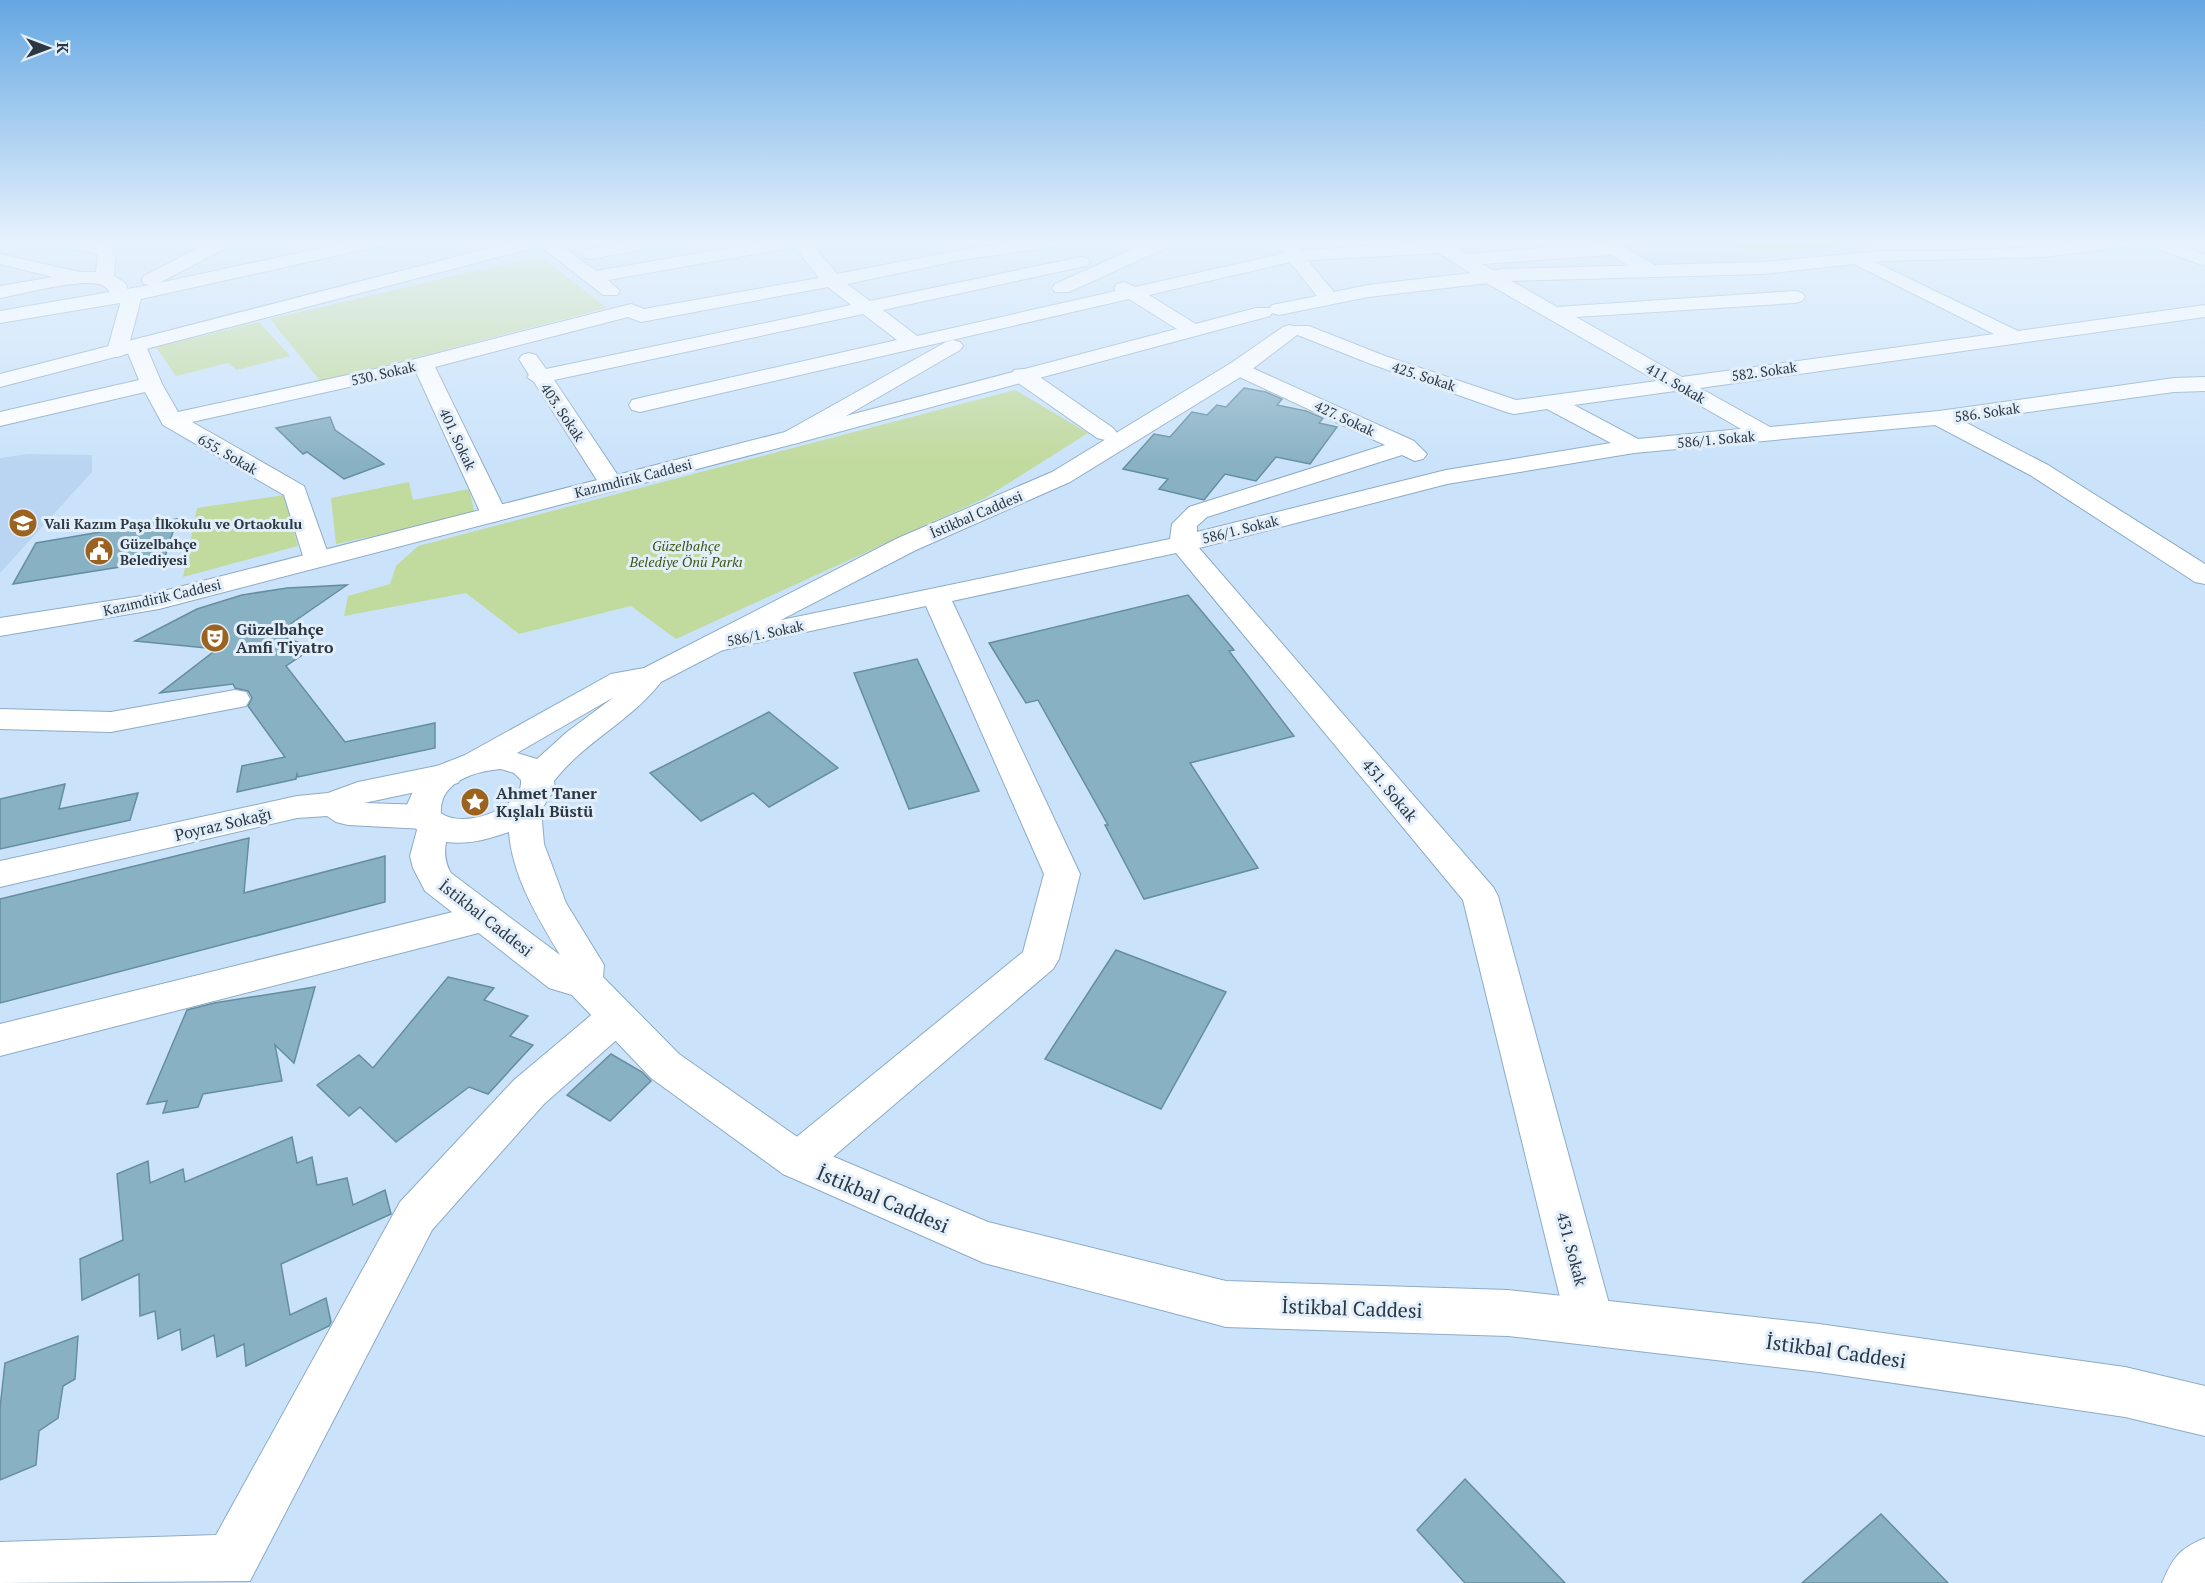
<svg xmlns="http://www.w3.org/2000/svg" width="2205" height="1583" font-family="'PT Serif',serif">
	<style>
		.built { fill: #b9d5f1 }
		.green { fill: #c1da9d }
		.building { fill: #88b1c4; stroke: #658e9f; stroke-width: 1.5 }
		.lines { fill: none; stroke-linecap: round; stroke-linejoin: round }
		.street-casing { stroke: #8dabc6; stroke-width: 2 }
		.secondary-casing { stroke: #8dabc6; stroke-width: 2 }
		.street { fill: #fff; fill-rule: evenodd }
		.secondary { fill: #fff; fill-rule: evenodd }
		.labels { text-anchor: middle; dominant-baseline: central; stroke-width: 6; stroke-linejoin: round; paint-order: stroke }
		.far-street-label { font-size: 14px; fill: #2b3743; stroke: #e2effa }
		.far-poi-label { font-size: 14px; font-weight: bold; fill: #2b3743; stroke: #e2effa; text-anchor: start }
		.far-park-label { font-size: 14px; font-style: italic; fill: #3f5510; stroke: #e2effa }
		.poi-label { font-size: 16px; font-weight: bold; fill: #2b3743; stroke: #e2effa; text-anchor: start }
		.street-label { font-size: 16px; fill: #2b3743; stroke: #e2effa }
		.near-street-label { font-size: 20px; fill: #2b3743; stroke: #e2effa }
	</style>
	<rect width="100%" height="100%" fill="#cae3fa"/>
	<!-- built -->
	<g class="built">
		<polygon points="1610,242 1936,242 1730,261 1652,265"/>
		<polygon points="28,454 92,455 92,472 0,573 0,458"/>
	</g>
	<!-- green -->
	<g class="green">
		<polygon points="1731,242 1890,242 1754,253"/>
		<polygon points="540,256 607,308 321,382 270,319"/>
		<polygon points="259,322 290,356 237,370 228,363 176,376 156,347"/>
		<polygon points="1015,390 1088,433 985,498 676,639 631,606 519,634 466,593 344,616 348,596 390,584 396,566 418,546"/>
		<polygon points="409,482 413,500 469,489 475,514 336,544 331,498"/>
		<polygon points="284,495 298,546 183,577 197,508"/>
	</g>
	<!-- building -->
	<g class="building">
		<polygon points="1244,388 1266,392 1282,399 1277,405 1306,411 1323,418 1319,423 1337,427 1310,464 1276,457 1256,481 1225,474 1204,500 1159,489 1168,479 1123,469 1154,434 1170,437 1192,412 1207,415 1217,405 1226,407"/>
		<polygon points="330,417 335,430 384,464 344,479 307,452 303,454 276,428"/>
		<polygon points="177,519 164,560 13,584 36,543"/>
		<polygon points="347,585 276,634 313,648 286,666 345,742 435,723 435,748 298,777 297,774 296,779 237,792 242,766 285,757 248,706 252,698 248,691 235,688 233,684 160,693 217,649 135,641 197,609 242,595 287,588"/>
		<polygon points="1188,595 1234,650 1229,651 1294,736 1190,763 1258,868 1144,899 1105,825 1108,825 1038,700 1026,703 989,643"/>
		<polygon points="917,659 979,791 909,809 854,673"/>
		<polygon points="769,712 838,768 769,807 753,793 701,821 650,773"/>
		<polygon points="65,784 59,809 138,793 130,820 0,849 0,799"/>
		<polygon points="249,838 244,893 385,856 385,902 0,1003 0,899"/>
		<polygon points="1116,950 1226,992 1161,1109 1045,1059"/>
		<polygon points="448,977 494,988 484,1000 528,1016 510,1036 533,1045 488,1094 469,1087 396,1142 360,1107 349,1116 317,1085 359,1055 373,1068"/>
		<polygon points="315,987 294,1063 275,1045 282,1081 203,1094 198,1107 163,1113 167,1101 147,1104 187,1010 214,1003"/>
		<polygon points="611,1054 642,1072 651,1081 610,1121 567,1095"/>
		<polygon points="292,1137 297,1163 312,1157 317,1185 347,1178 353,1205 385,1190 391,1214 281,1264 290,1315 326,1298 331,1322 329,1326 246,1366 244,1344 217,1357 214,1335 182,1350 180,1329 158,1339 155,1311 140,1316 139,1274 82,1300 80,1259 123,1240 117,1174 148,1161 150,1183 183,1169 185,1182"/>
		<polygon points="78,1336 75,1379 63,1386 58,1418 39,1431 36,1465 0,1480 0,1408 5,1363"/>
		<polygon points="1465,1479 1565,1583 1465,1583 1417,1530"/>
		<polygon points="1881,1514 1948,1583 1802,1583"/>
	</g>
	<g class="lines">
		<!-- street casing -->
		<g class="street-casing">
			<g id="street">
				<path d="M58,242H95L113,246L116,250L114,276L125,283L128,290L139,291L142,295L130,341L143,342L146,346L162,384L178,412L384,367L631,304L644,309L819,278L795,247L608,280L620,291L617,295H603L535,242H557L596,271L763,242H810L837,274L961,250L1014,242H1062L1059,246L1053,247L961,260L847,284L870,301L1081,257L1087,258L1090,262L1087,266L1081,267L883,310L917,336L1116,291L1114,288L1117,284L1124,282L1135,287L1294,251L1426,242H1448L1467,254L1615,242L1660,268L1662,272L1660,276H1646L1611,255L1482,264L1557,307L1795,291L1802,293L1805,297L1802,301L1795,303L1576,317L1682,377L1994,334L1850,262L1847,258L1850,254L1856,253L2018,331L2205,305V317L1700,388L1770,427L1939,411L2174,378L2205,377V391L2174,392L1963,421L2048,465L2205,564V584L2195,582L2030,475L1935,425L1634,453L1447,484L1199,548L1493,887L1498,896L1614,1322L1607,1338L1590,1345L1573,1338L1566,1322L1463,900L1176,553L952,601L1080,874L1059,959L1053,969L813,1174L798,1180L783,1174L776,1161L783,1148L1023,952L1044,874L926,606L714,652L704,649L700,643L704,637L714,634L1170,539L1172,524L1189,507L1385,445L1231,373L1228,368L1231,363L1239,362L1414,441L1427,454L1423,459L1415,461L1402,455L1207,517L1197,526V532L1446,470L1611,443L1547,409L1514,414L1506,412L1371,364L1295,334L1292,330L1295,326H1309L1385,356L1516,400L1657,381L1483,281L1439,253L1294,261L1149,295L1199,326L1202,330L1199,334H1185L1129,299L640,412L632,410L629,405L632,400L640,398L897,340L863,314L554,380L623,483L620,488L611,490L602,488L534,382L527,377L529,375L519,359L522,355L529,353L536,355L546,369L851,305L828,287L641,322L628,317L435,367L507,514L503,519L494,522L485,519L481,514L416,372L192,422L304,486L330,559L326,565L317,567L308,565L304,559L284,495L163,425L145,392L0,426V412L139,380L127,351L124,355L117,357L110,355L107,351L122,297L112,296C109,291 106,285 99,284C76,279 26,293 0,298V286L53,277L0,264V254L80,272H96L98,254L61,246ZM1675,391L1741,429L1638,439L1574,405Z"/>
				<polygon points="625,242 664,242 661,246 655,247 591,259 585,258 582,254 585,250"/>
				<polygon points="1148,242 1173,242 1170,246 1069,292 1055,292 1052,288 1055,284"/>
				<polygon points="2147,242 2173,242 2205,255 2205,266 2150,246"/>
				<polygon points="953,340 960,342 963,346 960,350 801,442 793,444 785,442 781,437 785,432 946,342"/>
				<polygon points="1022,369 1030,370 1113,428 1117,433 1113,438 1105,440 1097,438 1014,380 1011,375 1014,370"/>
				<polygon points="235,690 246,692 250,699 246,706 111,732 0,729 0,709 111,712"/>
				<polygon points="446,764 458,767 462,775 458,783 364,803 425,805 437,809 442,817 437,825 425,829 348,825 336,822 327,816 297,818 0,887 0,861 297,796 328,793 358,782"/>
				<polygon points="485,904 498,908 503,918 498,928 0,1056 0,1024"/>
				<polygon points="616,1001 630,1006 636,1017 630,1028 544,1104 432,1230 250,1581 0,1583 0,1542 216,1535 400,1202 514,1080 602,1006"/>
				<path d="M2205,1538V1583H2162C2173,1557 2179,1549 2205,1538Z"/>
			</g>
		</g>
		<!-- secondary casing -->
		<g class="secondary-casing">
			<g id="secondary">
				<polygon points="210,242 233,242 230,246 159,283 349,242 384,242 381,246 375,247 132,301 0,323 0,311 150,285 144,284 142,280 144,276"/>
				<polygon points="513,242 544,242 541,246 0,387 0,374"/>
				<polygon points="1280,242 1298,242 1303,255 1334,292 1368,285 1505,269 1763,262 1882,251 1951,251 2042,247 2079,242 2134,242 2131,246 2125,247 2042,257 1882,261 1763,274 1505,281 1368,297 1279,315 1272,313 1270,316 801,442 159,609 0,636 0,618 148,595 785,432 1256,308 1270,308 1272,305 1317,296 1285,256"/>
				<path d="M1290,325L1297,327L1300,331L1297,335L1247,373L1070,482L916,550L661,682C631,721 584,742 554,781L555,788L541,810L544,844L566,903L604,965L603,977L679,1054L813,1148L988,1222L1226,1281L1508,1290L1819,1324L2125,1367L2205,1386V1436L2125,1417L1819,1372L1508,1336L1226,1327L984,1263L783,1174L651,1078L572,995L549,988L425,891L413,868L410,856L417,830L408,813L407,805L415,787L432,768L465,755L611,674L644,668L898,538L1052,472L1231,363L1283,327ZM614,697L567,732L537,759L517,753ZM501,769L514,773L521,780C524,808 463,830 441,813C439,782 475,771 501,769ZM509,832C512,876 538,918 560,955L451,873C445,863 444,854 446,842C469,845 488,839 509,832Z"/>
			</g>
		</g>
		<!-- street -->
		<use href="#street" class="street"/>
		<!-- secondary -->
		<use href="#secondary" class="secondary"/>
	</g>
	<!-- sky -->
	<linearGradient id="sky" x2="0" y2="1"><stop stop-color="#65a7e2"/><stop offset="0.52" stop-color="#e7f2fd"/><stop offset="1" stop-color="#e7f2fd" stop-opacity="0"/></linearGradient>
	<rect width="2205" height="464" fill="url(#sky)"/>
	<!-- icons -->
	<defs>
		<g id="school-disc" transform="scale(1.5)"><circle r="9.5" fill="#9b631f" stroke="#e2effa"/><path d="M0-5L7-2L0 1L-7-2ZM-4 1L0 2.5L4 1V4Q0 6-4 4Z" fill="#fff"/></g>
		<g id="civic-disc" transform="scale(1.5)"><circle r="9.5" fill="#9b631f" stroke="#e2effa"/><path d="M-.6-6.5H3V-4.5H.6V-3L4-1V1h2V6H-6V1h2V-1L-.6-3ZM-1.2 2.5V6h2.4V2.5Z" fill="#fff"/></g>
		<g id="theatre-disc" transform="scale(1.5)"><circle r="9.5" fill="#9b631f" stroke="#e2effa"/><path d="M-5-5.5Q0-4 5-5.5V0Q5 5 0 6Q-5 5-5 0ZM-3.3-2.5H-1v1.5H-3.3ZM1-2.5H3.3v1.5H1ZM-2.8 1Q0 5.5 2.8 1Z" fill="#fff"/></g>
		<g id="sight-disc" transform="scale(1.5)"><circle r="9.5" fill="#9b631f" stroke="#e2effa"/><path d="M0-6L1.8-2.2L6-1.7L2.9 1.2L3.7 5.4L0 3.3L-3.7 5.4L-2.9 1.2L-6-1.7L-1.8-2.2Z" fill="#fff"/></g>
	</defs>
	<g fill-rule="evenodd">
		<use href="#school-disc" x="23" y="523"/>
		<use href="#civic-disc" x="99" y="551"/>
		<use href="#theatre-disc" x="215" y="638"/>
		<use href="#sight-disc" x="475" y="802"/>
	</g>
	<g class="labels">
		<!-- far-street labels -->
		<g class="far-street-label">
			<text transform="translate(1764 371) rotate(-8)">582. Sokak</text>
			<text transform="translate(383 373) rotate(-13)">530. Sokak</text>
			<text transform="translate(1424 376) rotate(18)">425. Sokak</text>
			<text transform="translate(1676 383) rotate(30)">411. Sokak</text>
			<text transform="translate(563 412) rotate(56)">403. Sokak</text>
			<text transform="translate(1987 412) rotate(-8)">586. Sokak</text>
			<text transform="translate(1345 418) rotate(25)">427. Sokak</text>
			<text transform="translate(458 439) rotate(65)">401. Sokak</text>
			<text transform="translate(1716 439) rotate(-5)">586/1. Sokak</text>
			<text transform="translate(228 454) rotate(30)">655. Sokak</text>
			<text transform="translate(633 478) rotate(-14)">Kazımdirik Caddesi</text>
			<text transform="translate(976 514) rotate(-23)">İstikbal Caddesi</text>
			<text transform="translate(1240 529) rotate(-14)">586/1. Sokak</text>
			<text transform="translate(162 597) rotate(-13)">Kazımdirik Caddesi</text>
			<text transform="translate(765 633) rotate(-12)">586/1. Sokak</text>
		</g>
		<!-- far-poi labels -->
		<g class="far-poi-label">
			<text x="44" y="523">Vali Kazım Paşa İlkokulu ve Ortaokulu</text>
			<text x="120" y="543">Güzelbahçe<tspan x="120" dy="16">Belediyesi</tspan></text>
		</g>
		<!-- far-park labels -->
		<g class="far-park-label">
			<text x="686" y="545">Güzelbahçe<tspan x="686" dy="16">Belediye Önü Parkı</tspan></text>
		</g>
		<!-- poi labels -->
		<g class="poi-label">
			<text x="236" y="629">Güzelbahçe<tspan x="236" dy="18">Amfi Tiyatro</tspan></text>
			<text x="496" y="793">Ahmet Taner<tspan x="496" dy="18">Kışlalı Büstü</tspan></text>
		</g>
		<!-- street labels -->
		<g class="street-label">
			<text transform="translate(1390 790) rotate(50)">431. Sokak</text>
			<text transform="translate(223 824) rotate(-13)">Poyraz Sokağı</text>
			<text transform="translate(486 918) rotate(38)">İstikbal Caddesi</text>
			<text transform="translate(1572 1249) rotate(75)">431. Sokak</text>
		</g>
		<!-- near-street labels -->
		<g class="near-street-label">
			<text transform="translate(883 1199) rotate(23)">İstikbal Caddesi</text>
			<text transform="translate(1352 1308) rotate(2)">İstikbal Caddesi</text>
			<text transform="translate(1836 1351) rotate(8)">İstikbal Caddesi</text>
		</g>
	</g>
	<!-- north arrow -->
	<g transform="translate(48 48) rotate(90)" stroke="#e2effa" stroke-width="4.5" paint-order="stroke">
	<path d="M0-4.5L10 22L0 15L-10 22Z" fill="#2b3743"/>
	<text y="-9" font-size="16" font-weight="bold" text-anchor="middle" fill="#2b3743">K</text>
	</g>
</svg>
